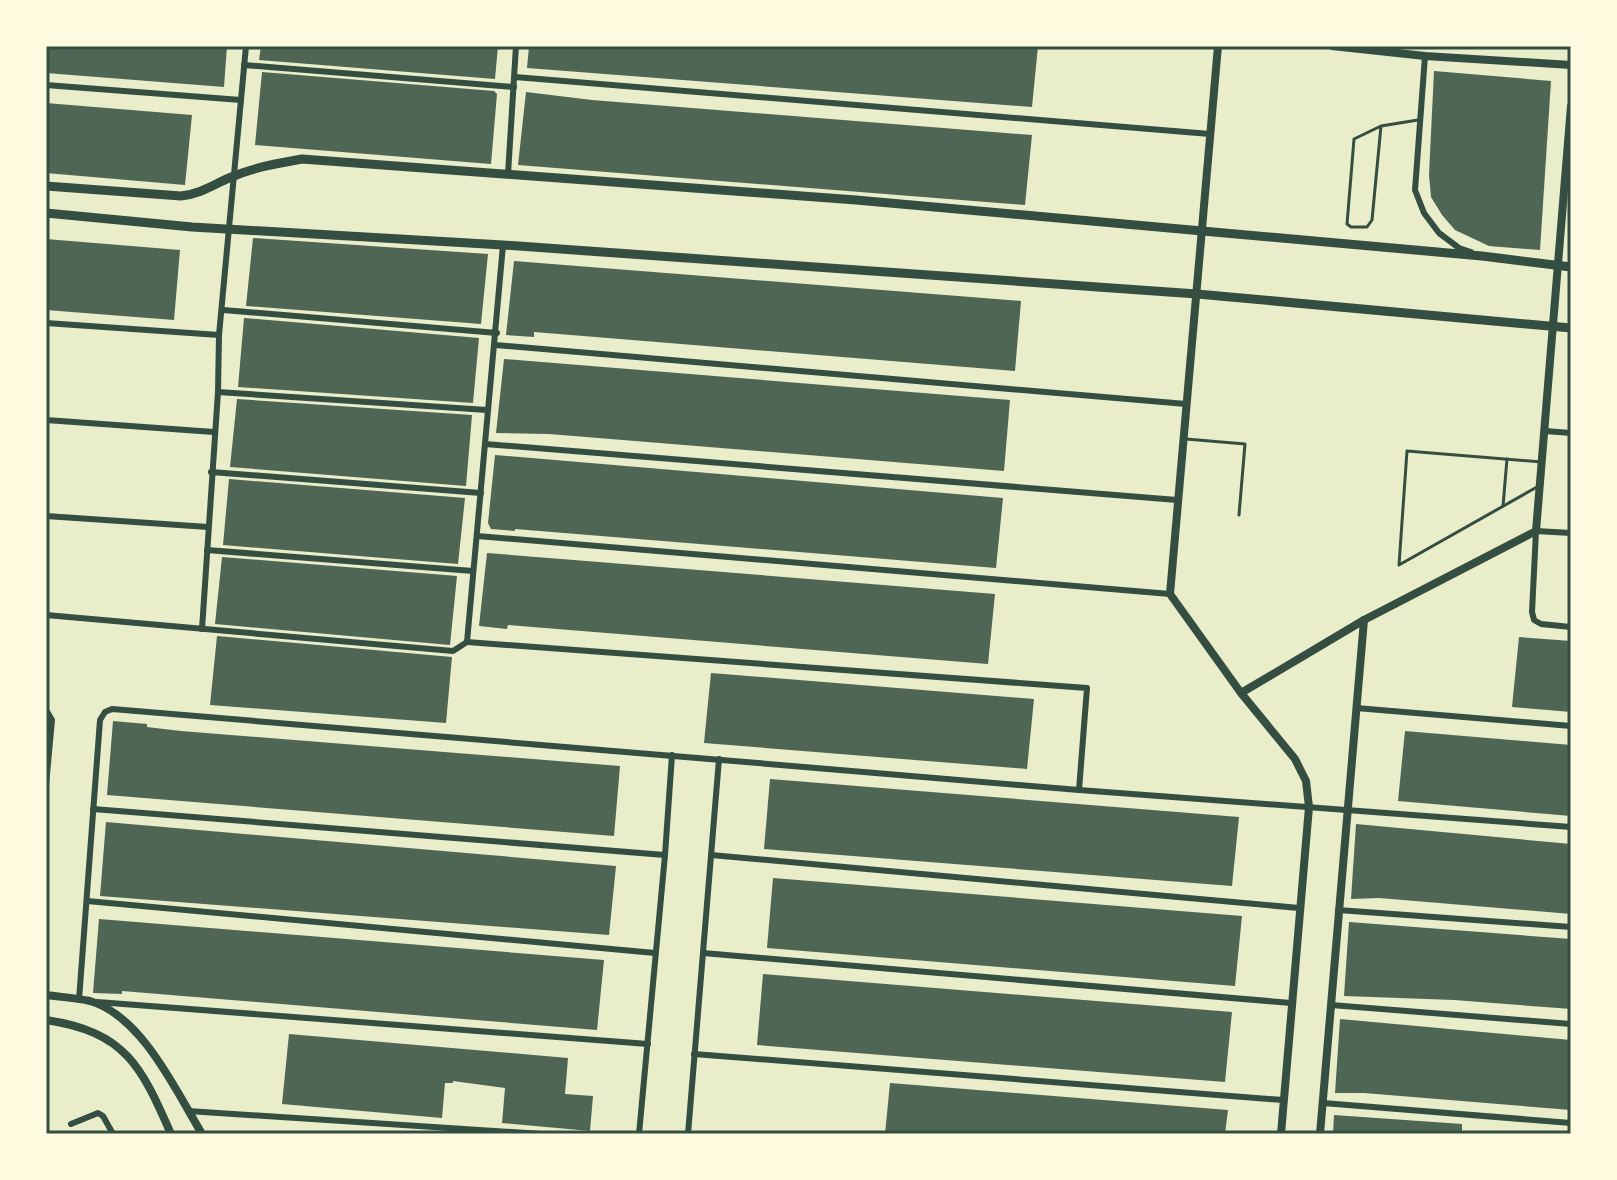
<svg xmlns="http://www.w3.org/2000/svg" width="1617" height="1180" font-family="'Sofia Sans Condensed',sans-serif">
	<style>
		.building { fill: #4f6655 }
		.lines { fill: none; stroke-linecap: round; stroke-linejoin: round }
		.service { stroke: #344e41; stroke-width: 3 }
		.minor { stroke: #344e41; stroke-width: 6 }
		.tertiary { stroke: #344e41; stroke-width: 8 }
		.secondary { stroke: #344e41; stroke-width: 9 }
		.neatline { fill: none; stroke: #344e41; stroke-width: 3 }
	</style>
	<rect width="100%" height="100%" fill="#e9edc9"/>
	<!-- building -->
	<g class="building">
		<polygon points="46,46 227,46 224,87 46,73"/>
		<polygon points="261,46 498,46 495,79 259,60"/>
		<polygon points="529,46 712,47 1038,46 1032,107 527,68"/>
		<polygon points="1434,71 1551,81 1540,250 1489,246 1455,230 1442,215 1431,197 1429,175"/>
		<polygon points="262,72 494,91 497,94 491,164 255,145"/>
		<polygon points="526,92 592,100 1032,135 1025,205 518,165"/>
		<polygon points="46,103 192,115 185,185 46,173"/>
		<polygon points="253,238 488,254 481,324 246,306"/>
		<polygon points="46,239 180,250 174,320 46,310"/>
		<polygon points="514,261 1021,301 1015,371 534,332 534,337 506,335"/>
		<polygon points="244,318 479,338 473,403 238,387"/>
		<polygon points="504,359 1010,400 1004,471 549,434 496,433"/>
		<polygon points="237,399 472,415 466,486 230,467"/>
		<polygon points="495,455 1003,498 996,568 515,529 515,531 491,529 488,523"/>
		<polygon points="229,479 465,498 458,564 223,545"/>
		<polygon points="487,553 995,594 988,664 508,625 507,629 479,626"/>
		<polygon points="222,557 457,576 450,645 215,624"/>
		<polygon points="217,636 452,657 446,723 210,705"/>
		<polygon points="1519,637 1571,641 1571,712 1512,707"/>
		<polygon points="711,673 1034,699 1027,769 704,743"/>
		<polygon points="113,721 147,724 147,727 181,731 620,766 614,836 107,795"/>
		<polygon points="1405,731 1571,745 1571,816 1398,801"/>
		<polygon points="770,779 1239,817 1232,886 764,849"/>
		<polygon points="106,822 616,866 609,935 100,896"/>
		<polygon points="1356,824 1571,844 1571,914 1379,898 1351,899"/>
		<polygon points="773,878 1242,916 1235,986 767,948"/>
		<polygon points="99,919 604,960 597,1030 122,991 122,994 93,993"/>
		<polygon points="1349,922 1571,939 1571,1009 1454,1000 1344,996"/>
		<polygon points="763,974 1232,1012 1225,1082 757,1045"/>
		<polygon points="1340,1019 1571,1040 1571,1110 1364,1093 1335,1093"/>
		<polygon points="289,1034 568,1058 565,1094 593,1096 590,1131 502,1123 505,1088 453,1081 453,1083 445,1083 442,1118 282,1104"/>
		<polygon points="890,1083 1228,1110 1225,1134 885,1134"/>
		<polygon points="1334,1115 1462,1124 1462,1134 1333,1134"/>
	</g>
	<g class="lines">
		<!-- service -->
		<g class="service">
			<polyline points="1381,126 1372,220 1367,227 1351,227 1347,224 1354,139 1381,126 1418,120"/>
			<polyline points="1186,439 1245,444 1239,515"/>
			<polyline points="1537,487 1399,565 1407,451 1542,462"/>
			<polyline points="1503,506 1507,459"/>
		</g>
		<!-- minor -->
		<g class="minor">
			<polyline points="1425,56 1415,190 1424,213 1439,233 1459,248 1471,252"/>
			<polyline points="244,65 514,87"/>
			<polyline points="515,77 1210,134"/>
			<polyline points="46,85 241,100"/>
			<polyline points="508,174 516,46"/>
			<polyline points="223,310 497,333"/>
			<polyline points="46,323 219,335"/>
			<polyline points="495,345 1186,404"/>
			<polyline points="218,392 487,410"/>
			<polyline points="46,420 214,432"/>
			<polyline points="1545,431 1571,433"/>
			<polyline points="485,444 1177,500"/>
			<polyline points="211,472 481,493"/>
			<polyline points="46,516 208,527"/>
			<polyline points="1571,533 1536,531 1532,612 1534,620 1541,624 1571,627"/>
			<polyline points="477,536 1170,594"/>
			<polyline points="207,550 473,571"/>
			<polyline points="46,615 453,651 467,642"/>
			<polyline points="202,629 218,392 219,335 246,46"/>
			<polyline points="467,642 1087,688 1079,790"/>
			<polyline points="467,642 503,245"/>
			<polyline points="1356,708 1571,726"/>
			<polyline points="46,710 52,720 46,785"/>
			<polyline points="93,809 665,855"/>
			<polyline points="711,855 1299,908"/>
			<polyline points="87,901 655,953"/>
			<polyline points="1338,910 1571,927"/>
			<polyline points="703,953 1291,1003"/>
			<polyline points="79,1000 100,720 105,712 112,709 1079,790 1571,827"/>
			<polyline points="97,1002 648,1044"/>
			<polyline points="1331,1005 1571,1024"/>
			<polyline points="694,1054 1283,1100"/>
			<polyline points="1323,1103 1571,1123"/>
			<polyline points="188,1111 542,1134"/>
			<polyline points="71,1124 98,1113 103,1116 113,1134"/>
			<polyline points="639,1134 665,855 672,755"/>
			<polyline points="688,1134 719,759"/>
		</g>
		<!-- tertiary -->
		<g class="tertiary">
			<polyline points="1218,46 1170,594 1241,693 1295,759 1306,781 1309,807 1281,1134"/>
			<polyline points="1332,46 1425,56 1571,65"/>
			<polyline points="1241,693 1364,620 1536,531 1571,106"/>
			<path d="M46,995C60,997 76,998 90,1001C142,1016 176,1091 202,1134"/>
			<path d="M46,1020C126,1032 141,1066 171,1134"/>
			<polyline points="1320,1134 1364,620"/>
		</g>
		<!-- secondary -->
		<g class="secondary">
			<path d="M46,186L181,196C204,193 213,184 234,176C256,167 279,163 302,159L856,200L1482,256L1571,267"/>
			<polyline points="46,213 192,227 503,245 1197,294 1571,328"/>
		</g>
	</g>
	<!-- border -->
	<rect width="1617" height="1180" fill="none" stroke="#fefae0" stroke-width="96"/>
	<rect x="48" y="48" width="1521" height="1084" class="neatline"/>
</svg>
